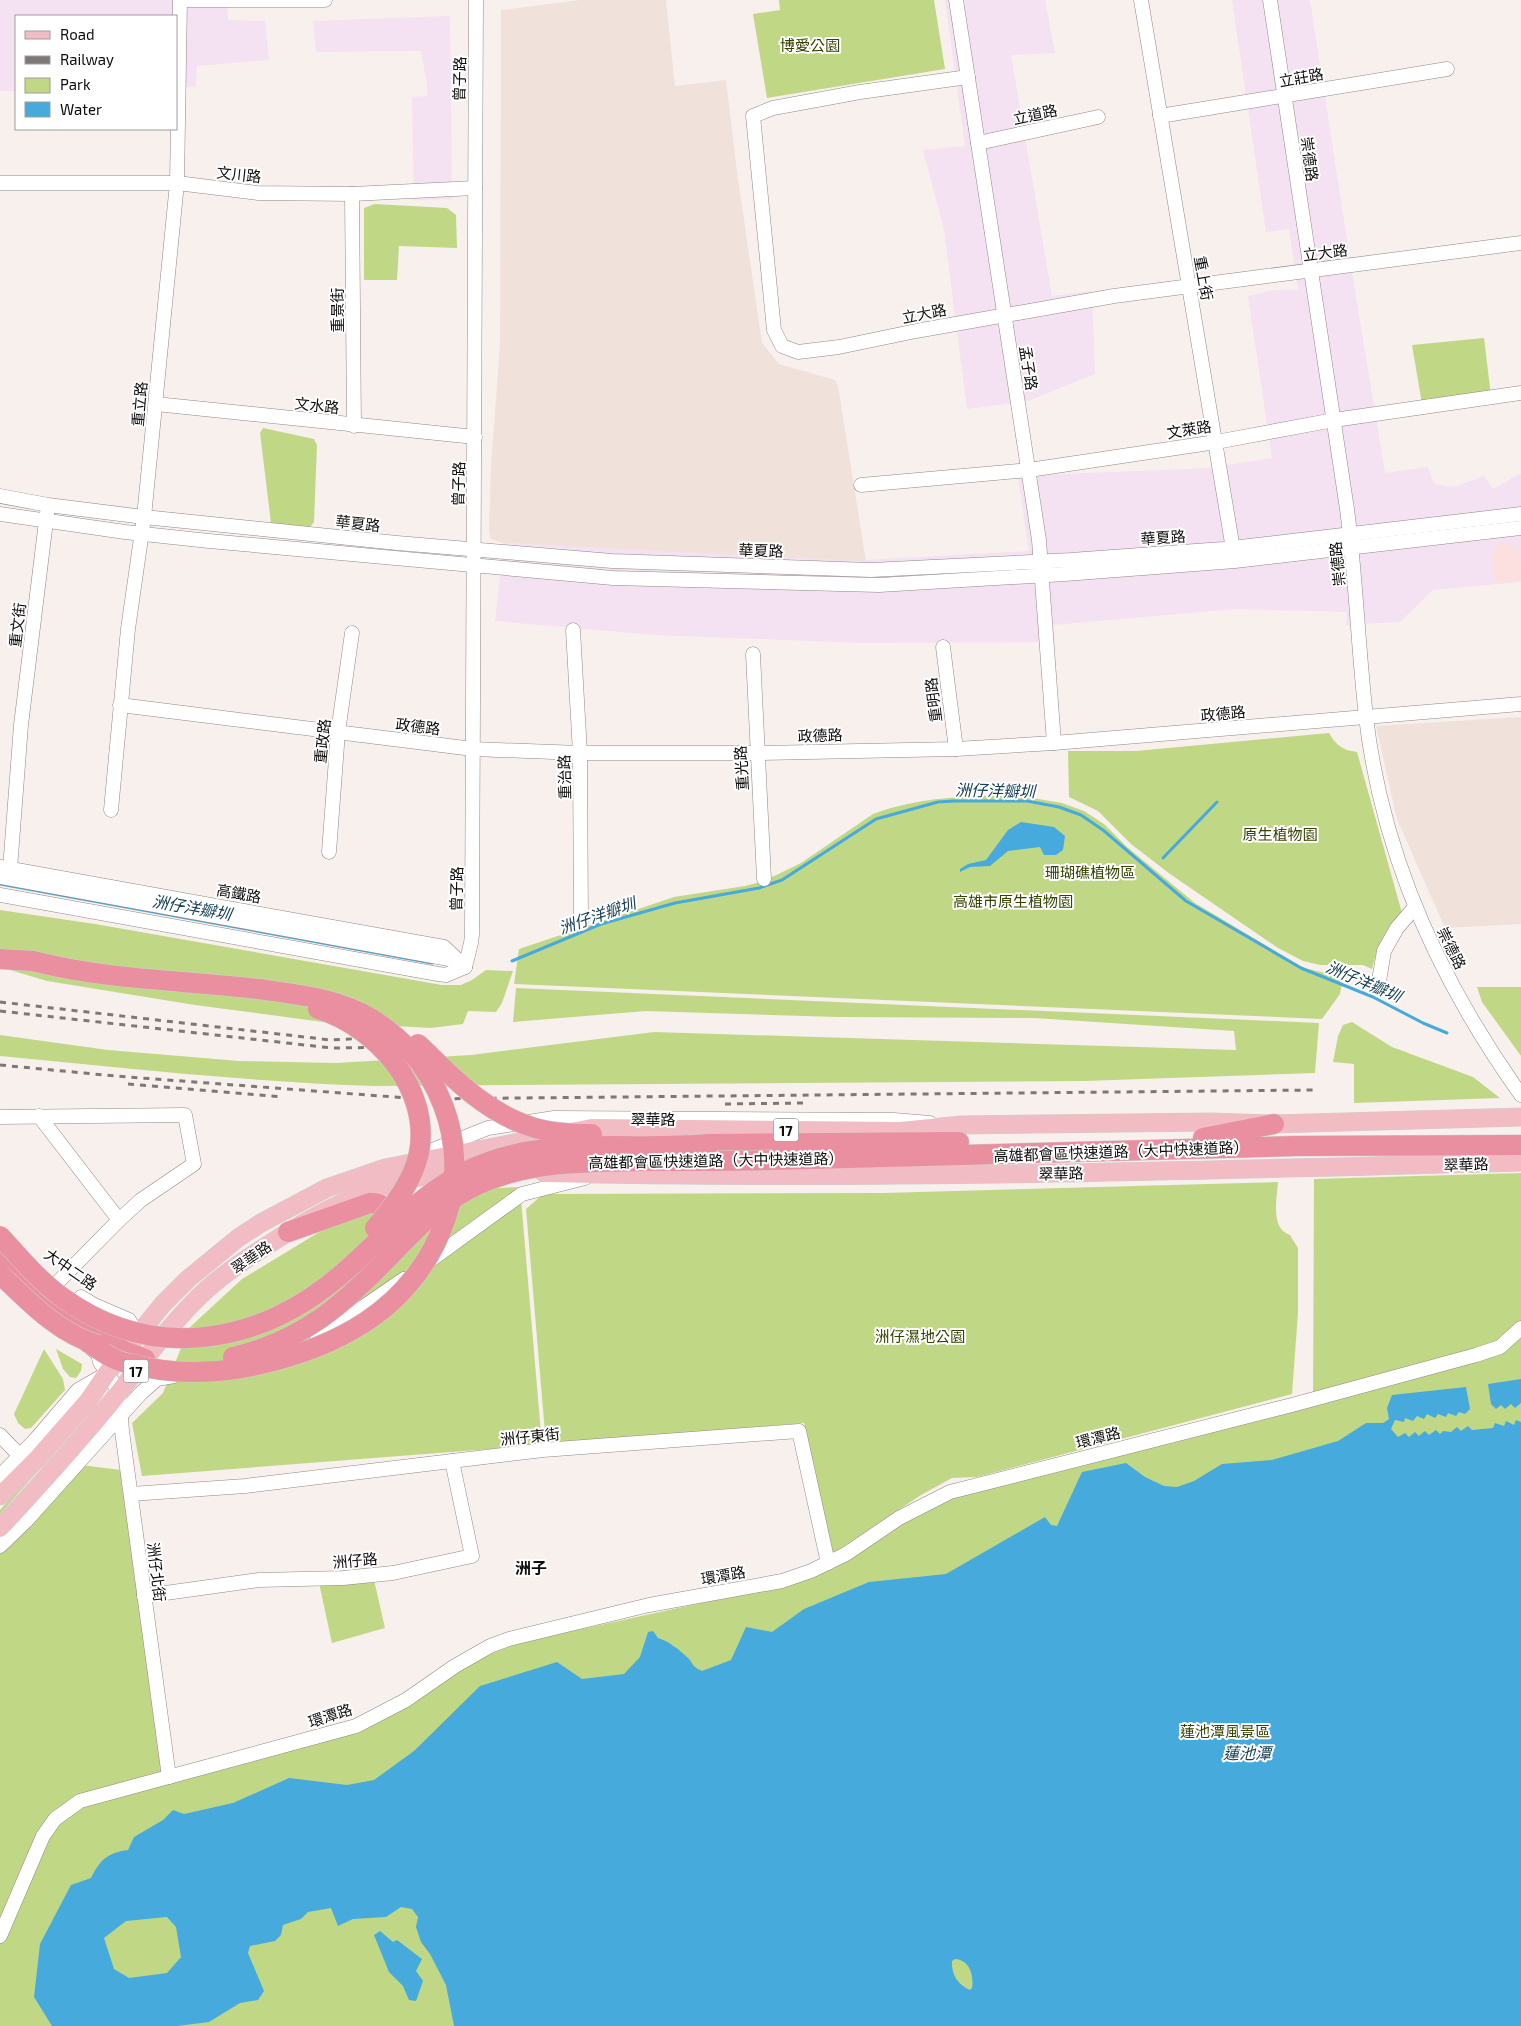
<svg xmlns="http://www.w3.org/2000/svg" width="1521" height="2026" font-family="'Exo 2','Noto Sans TC',sans-serif">
	<style>
		.commercial { fill: #f4e1f1 }
		.built { fill: #f0e1db }
		.medical { fill: #fce0df }
		.green { fill: #c0d886 }
		.water { fill: #46aadc; fill-rule: evenodd }
		.lines { fill: none; stroke-linecap: round; stroke-linejoin: round }
		.stream { stroke: #46aadc; stroke-width: 3 }
		.minor-casing { stroke: #908885; stroke-width: 15 }
		.major-casing { stroke: #cfcfce; stroke-width: 19 }
		.highway-casing { stroke: #cfcfce; stroke-width: 21 }
		.minor { stroke: #fff; stroke-width: 14 }
		.major { stroke: #f2bcc5; stroke-width: 18 }
		.highway { stroke: #e98f9f; stroke-width: 20 }
		.rail { stroke: #7d7876; stroke-width: 3; stroke-dasharray: 6 6; stroke-linecap: butt }
		.highway-bridge-casing { stroke: #cfcfce; stroke-width: 21; stroke-linecap: butt }
		.highway-bridge { stroke: #e98f9f; stroke-width: 20 }
		.labels { text-anchor: middle; dominant-baseline: central; stroke-width: 4; stroke-linejoin: round; paint-order: stroke }
		.shield { fill: #fff; stroke: #575655; stroke-width: 1 }
		.shield-label { font-size: 14px; font-weight: bold; fill: #0f0d0c }
		.park-label { font-size: 15px; fill: #354300; stroke: #fff }
		.street-label { font-size: 15px; fill: #0f0d0c; stroke: #fff }
		.water-label { font-size: 16px; font-style: italic; fill: #174256; stroke: #fff }
		.neighbourhood-label { font-size: 16px; font-weight: bold; fill: #0f0d0c; stroke: #fff }
	</style>
	<rect width="100%" height="100%" fill="#f8f0ed"/>
	<!-- commercial -->
	<g class="commercial">
		<polygon points="0,0 227,0 228,20 265,21 269,60 197,66 196,87 176,87 176,16 16,16 16,91 0,91"/>
		<polygon points="945,0 1045,0 1055,53 1011,55 1052,296 1092,291 1095,374 1028,401 967,409 944,230 923,150 965,146"/>
		<polygon points="1232,0 1310,0 1352,272 1385,473 1428,467 1434,484 1454,487 1484,476 1493,489 1521,473 1521,582 1433,590 1400,622 1346,625 1347,612 1235,609 1053,625 1055,642 863,643 655,635 495,621 504,543 865,560 1029,551 1018,476 1209,468 1272,458 1248,296 1275,290 1298,290 1289,229 1266,232"/>
		<polygon points="450,16 452,199 414,200 412,97 427,96 427,85 421,51 316,52 313,21"/>
	</g>
	<!-- built -->
	<g class="built">
		<polygon points="581,0 666,0 675,86 726,80 737,172 762,343 779,364 835,380 838,386 866,561 504,543 496,541 490,538 489,530 491,466 500,345 501,10"/>
		<polygon points="1521,717 1521,924 1445,928 1397,819 1376,726"/>
	</g>
	<!-- medical -->
	<polygon class="medical" points="1513,542 1514,549 1519,548 1521,580 1496,583 1491,552 1496,551 1495,544"/>
	<!-- green -->
	<g class="green">
		<polygon points="779,0 934,0 945,69 767,98 753,14 780,10"/>
		<polygon points="375,204 447,208 456,215 457,248 399,246 397,280 364,280 364,208"/>
		<polygon points="1484,338 1491,396 1422,404 1412,345"/>
		<polygon points="263,428 314,439 317,445 314,522 309,528 271,523 260,433"/>
		<path d="M1329,733C1336,745 1342,750 1357,752L1402,913C1383,933 1379,942 1372,969L1363,965H1320L1303,961L1278,948L1170,874L1131,844L1098,811L1069,797L1068,751H1136Z"/>
		<path d="M1015,795L1062,803L1084,811L1104,824L1127,847L1195,903L1304,968L1343,977L1340,994L1322,1019L514,984L519,949L674,897L745,886L764,881L801,863L873,814C919,797 966,796 1015,795Z"/>
		<polygon points="0,910 95,924 442,985 461,985 472,980 486,970 513,971 502,1003 496,1012 468,1011 463,1024 431,1028 323,1022 195,1005 47,981 0,967"/>
		<polygon points="1477,987 1521,987 1521,1056 1482,1002"/>
		<path d="M516,988L1319,1023L1315,1073L1085,1081L375,1086C249,1082 125,1068 0,1056V1035L108,1050L239,1061L336,1063L471,1055L654,1032L1236,1050L1234,1031L1034,1018L838,1017L646,1011L513,1022Z"/>
		<polygon points="1352,1022 1392,1047 1473,1077 1500,1098 1354,1103 1354,1064 1333,1062 1338,1036 1343,1025"/>
		<polygon points="1521,1173 1521,2026 0,2026 0,1553 30,1523 80,1465 121,1470 165,1785 342,1735 480,1658 522,1642 806,1580 913,1517 955,1495 1313,1404 1314,1179"/>
		<path d="M1278,1182C1277,1198 1270,1229 1290,1235L1298,1248V1313L1292,1394L977,1477L952,1478L921,1495L832,1554L804,1423L546,1444L526,1209L543,1194L883,1193Z"/>
		<polygon points="520,1187 542,1445 142,1476 132,1423 163,1393 189,1328 242,1279 321,1231 390,1198 426,1191"/>
		<polygon points="44,1349 63,1379 65,1390 31,1428 25,1429 18,1423 14,1414"/>
		<polygon points="56,1349 82,1364 81,1371 76,1378 70,1377 63,1369"/>
		<polygon points="90,1409 92,1410 0,1514 0,1510"/>
		<polygon points="374,1580 385,1628 332,1643 319,1583"/>
	</g>
	<!-- water -->
	<g class="water">
		<polygon points="1021,822 1054,827 1065,836 1063,850 1056,855 1044,855 1040,847 1008,851 990,866 970,867 960,872 960,869 968,864 986,860 1008,830"/>
		<polygon points="1521,1379 1521,1403 1515,1408 1511,1404 1505,1409 1501,1405 1496,1409 1491,1404 1488,1384"/>
		<path d="M1466,1387L1470,1409L1465,1414L1459,1412L1456,1416L1448,1413L1446,1417L1438,1414L1435,1418L1427,1414L1424,1419L1417,1416L1413,1421L1405,1418L1404,1422L1395,1420L1391,1429L1398,1437L1405,1433L1409,1437L1415,1432L1419,1436L1425,1431L1429,1435L1436,1430L1440,1434L1443,1431L1451,1432L1457,1427L1461,1431L1468,1426L1472,1430L1493,1428L1495,1423L1504,1426L1506,1421L1514,1425L1516,1420L1521,1422V2026H454L446,1985L430,1954L421,1942L416,1927L418,1917L412,1909L401,1907L386,1917L353,1919L338,1926L331,1908L308,1912L301,1919L283,1925L281,1935L275,1941L250,1946L248,1953L264,1991L258,2000L240,2003L209,2022L177,2026H52L34,1997L40,1944L71,1885L91,1878C100,1860 107,1853 128,1850L134,1837L163,1820L173,1810L184,1814L233,1803L289,1778L347,1785L374,1780L414,1751L480,1686L557,1662L582,1679L624,1674L640,1657L648,1632L653,1631L658,1638C667,1640 681,1651 688,1658C694,1664 691,1666 702,1671L731,1660L746,1627L772,1632L804,1609L869,1582L946,1574L1045,1517L1051,1525L1057,1526L1082,1472L1126,1463L1145,1477L1164,1486L1177,1487L1194,1481L1222,1464L1272,1460L1338,1441L1366,1423H1383L1389,1419L1387,1408L1392,1395ZM167,1917L176,1927L181,1957L167,1973L129,1978L114,1969L104,1938L126,1921ZM955,1959C970,1960 974,1976 972,1988L970,1990C958,1985 951,1974 952,1961Z"/>
		<polygon points="380,1931 393,1942 397,1940 422,1959 416,1971 423,1981 416,2001 409,2000 403,1986 389,1972 374,1935"/>
	</g>
	<g class="lines">
		<!-- stream -->
		<g class="stream">
			<polyline points="1163,858 1217,802"/>
			<polyline points="0,884 432,963"/>
			<polyline points="512,961 601,924 675,903 759,888 782,880 876,819 938,802 954,801 1027,801 1059,807 1081,815 1103,830 1186,901 1301,968 1373,997 1423,1023 1447,1033"/>
		</g>
		<!-- minor casing -->
		<g class="minor-casing">
			<g id="minor">
				<polyline points="185,0 325,0"/>
				<polyline points="956,0 1039,540 1054,743"/>
				<polyline points="1141,0 1234,555"/>
				<path d="M1270,0L1347,509C1356,578 1358,647 1366,717C1382,855 1441,983 1521,1095"/>
				<polyline points="968,77 860,92 773,108 753,116 774,330 782,346 798,352 839,347 916,331 1114,296 1521,243"/>
				<polyline points="1160,116 1447,69"/>
				<polyline points="978,143 1098,117"/>
				<polyline points="0,183 177,183 258,193 352,194 475,188"/>
				<polyline points="352,194 354,426"/>
				<polyline points="156,404 475,437"/>
				<polyline points="861,485 1029,470 1216,442 1334,420 1521,393"/>
				<polyline points="0,496 48,505 144,517 397,543 612,561 871,570 1071,560 1223,549 1521,514"/>
				<polyline points="0,514 125,532 209,541 613,578 879,585 1065,574 1235,561 1521,528"/>
				<polyline points="573,630 580,753 581,924"/>
				<polyline points="943,647 956,749"/>
				<polyline points="753,654 764,879"/>
				<polyline points="120,705 473,749 580,753 757,753 956,749 1054,743 1521,704"/>
				<polyline points="111,810 128,629 144,517 177,183 180,0"/>
				<polyline points="329,852 338,732 352,633"/>
				<polyline points="0,867 444,947 465,967"/>
				<polyline points="10,869 21,725 47,513"/>
				<polyline points="0,877 449,959 457,963"/>
				<polyline points="0,895 438,974 446,975 465,967"/>
				<polyline points="465,967 471,943 472,935 476,0"/>
				<polyline points="1379,981 1384,951 1397,928 1415,907"/>
				<polyline points="39,1116 119,1220"/>
				<polyline points="0,1117 185,1115 194,1164 141,1200 119,1220 57,1283"/>
				<polyline points="420,1155 488,1128 554,1118 894,1120 930,1123"/>
				<polyline points="428,1262 522,1194 585,1178"/>
				<polyline points="81,1297 94,1305 129,1320 133,1327"/>
				<polyline points="317,1339 404,1279"/>
				<polyline points="91,1348 98,1354 100,1362 119,1392 122,1431 169,1777"/>
				<polyline points="0,1435 19,1455"/>
				<polyline points="0,1476 36,1439 78,1390 104,1375"/>
				<polyline points="131,1494 245,1486 543,1450 799,1431 828,1563"/>
				<polyline points="0,1546 26,1521 141,1393 157,1379 174,1376"/>
				<polyline points="144,1596 259,1580 343,1578 393,1573 472,1556 452,1461"/>
				<polyline points="0,1936 43,1836 55,1819 80,1801 356,1726 406,1700 455,1666 490,1646 509,1639 649,1605 782,1581 811,1571 846,1554 899,1518 950,1492 1292,1405 1476,1355 1500,1347 1521,1328"/>
			</g>
		</g>
		<!-- major casing -->
		<g class="major-casing">
			<g id="major">
				<path d="M544,1173C869,1180 1195,1171 1521,1162"/>
				<polyline points="0,1496 38,1458 88,1401 107,1373 163,1304 188,1279 238,1238 261,1223 327,1188 385,1168 592,1128 901,1131 961,1125 1211,1122 1274,1124 1521,1117"/>
				<path d="M0,1528C39,1486 77,1444 113,1400C142,1364 172,1321 206,1290C227,1271 250,1256 274,1241C332,1204 397,1172 468,1172"/>
			</g>
		</g>
		<!-- highway casing -->
		<g class="highway-casing">
			<g id="highway">
				<polyline points="0,959 33,961"/>
				<polyline points="1203,1138 1274,1124"/>
				<polyline points="709,1144 959,1142"/>
				<polyline points="772,1160 1296,1146 1521,1145"/>
				<path d="M288,1232L370,1203C383,1202 394,1213 396,1226"/>
				<path d="M0,1257C45,1301 84,1338 145,1359"/>
			</g>
		</g>
		<!-- minor -->
		<use href="#minor" class="minor"/>
		<!-- major -->
		<use href="#major" class="major"/>
		<!-- highway -->
		<use href="#highway" class="highway"/>
		<!-- rail -->
		<g class="rail">
			<polyline points="0,1002 331,1040 368,1038 405,1039"/>
			<polyline points="0,1011 332,1048 407,1047"/>
			<polyline points="0,1065 115,1076 421,1099 1313,1090"/>
			<polyline points="128,1084 283,1097"/>
			<polyline points="725,1104 803,1103"/>
		</g>
		<!-- highway-bridge casing -->
		<g class="highway-bridge-casing">
			<g id="highway-bridge">
				<path d="M33,961C106,980 183,980 258,989C293,994 328,997 361,1013C398,1032 428,1065 443,1105C457,1141 458,1181 446,1218C414,1311 333,1351 242,1368C204,1374 168,1374 132,1364C126,1363 118,1361 113,1358C104,1354 96,1347 87,1342"/>
				<path d="M318,1009C377,1027 431,1089 419,1153C413,1181 393,1207 375,1228"/>
				<path d="M418,1044C453,1078 487,1114 535,1128C553,1133 574,1134 592,1134"/>
				<path d="M0,1236C19,1257 39,1281 63,1298C152,1362 256,1345 337,1278C382,1241 413,1198 467,1171C544,1133 627,1152 709,1144"/>
				<path d="M0,1274C28,1301 60,1335 99,1345"/>
				<path d="M233,1357C305,1340 342,1305 392,1254C412,1234 432,1211 457,1196C514,1160 582,1162 647,1161C689,1161 731,1161 772,1160"/>
			</g>
		</g>
		<!-- highway-bridge -->
		<use href="#highway-bridge" class="highway-bridge"/>
	</g>
	<g class="labels">
		<!-- shield labels -->
		<g class="shield">
			<rect x="773.5" y="1118.5" width="25" height="23" rx="4"/>
			<rect x="123.5" y="1359.5" width="25" height="23" rx="4"/>
		</g>
		<g class="shield-label">
			<text x="786" y="1130">17</text>
			<text x="136" y="1371">17</text>
		</g>
		<!-- park labels -->
		<g class="park-label">
			<text x="810" y="45">博愛公園</text>
			<text x="1280" y="834">原生植物園</text>
			<text x="1090" y="872">珊瑚礁植物區</text>
			<text x="1013" y="901">高雄市原生植物園</text>
			<text x="920" y="1336">洲仔濕地公園</text>
			<text x="1225" y="1731">蓮池潭風景區</text>
		</g>
		<!-- street labels -->
		<g class="street-label">
			<text transform="translate(1301 77) rotate(-10)">立莊路</text>
			<text transform="translate(459 79) rotate(-89)">曾子路</text>
			<text transform="translate(1035 114) rotate(-12)">立道路</text>
			<text transform="translate(1310 159) rotate(82)">崇德路</text>
			<text transform="translate(239 174) rotate(6)">文川路</text>
			<text transform="translate(1325 252) rotate(-7)">立大路</text>
			<text transform="translate(1204 278) rotate(80)">重上街</text>
			<text transform="translate(337 310) rotate(-90)">重景街</text>
			<text transform="translate(924 313) rotate(-11)">立大路</text>
			<text transform="translate(1029 368) rotate(81)">孟子路</text>
			<text transform="translate(139 404) rotate(-85)">重立路</text>
			<text transform="translate(317 405) rotate(6)">文水路</text>
			<text transform="translate(1189 429) rotate(-9)">文萊路</text>
			<text transform="translate(458 484) rotate(-89)">曾子路</text>
			<text transform="translate(358 523) rotate(6)">華夏路</text>
			<text transform="translate(1163 537) rotate(-4)">華夏路</text>
			<text transform="translate(761 550) rotate(2)">華夏路</text>
			<text transform="translate(1337 564) rotate(-96)">崇德路</text>
			<text transform="translate(17 625) rotate(-83)">重文街</text>
			<text transform="translate(933 700) rotate(-97)">重明路</text>
			<text transform="translate(1223 713) rotate(-5)">政德路</text>
			<text transform="translate(418 726) rotate(7)">政德路</text>
			<text transform="translate(820 735) rotate(-2)">政德路</text>
			<text transform="translate(322 741) rotate(-84)">重政路</text>
			<text transform="translate(741 768) rotate(-93)">重光路</text>
			<text transform="translate(564 777) rotate(-91)">重治路</text>
			<text transform="translate(456 889) rotate(-89)">曾子路</text>
			<text transform="translate(239 893) rotate(10)">高鐵路</text>
			<text transform="translate(1452 948) rotate(64)">崇德路</text>
			<text x="653" y="1119">翠華路</text>
			<text transform="translate(1121 1151) rotate(-2)">高雄都會區快速道路（大中快速道路）</text>
			<text transform="translate(716 1160) rotate(-1)">高雄都會區快速道路（大中快速道路）</text>
			<text transform="translate(1466 1164) rotate(-2)">翠華路</text>
			<text transform="translate(1061 1173) rotate(-1)">翠華路</text>
			<text transform="translate(251 1257) rotate(-35)">翠華路</text>
			<text transform="translate(71 1269) rotate(35)">大中二路</text>
			<text transform="translate(530 1436) rotate(-6)">洲仔東街</text>
			<text transform="translate(1098 1437) rotate(-14)">環潭路</text>
			<text transform="translate(355 1560) rotate(-5)">洲仔路</text>
			<text transform="translate(157 1572) rotate(83)">洲仔北街</text>
			<text transform="translate(723 1575) rotate(-10)">環潭路</text>
			<text transform="translate(330 1715) rotate(-18)">環潭路</text>
		</g>
		<!-- water labels -->
		<g class="water-label">
			<text transform="translate(995 790) rotate(1)">洲仔洋瓣圳</text>
			<text transform="translate(192 907) rotate(10)">洲仔洋瓣圳</text>
			<text transform="translate(597 915) rotate(-19)">洲仔洋瓣圳</text>
			<text transform="translate(1364 981) rotate(23)">洲仔洋瓣圳</text>
			<text x="1247" y="1752">蓮池潭</text>
		</g>
		<!-- neighbourhood labels -->
		<g class="neighbourhood-label">
			<text x="531" y="1567">洲子</text>
		</g>
	</g>
	<!-- legend -->
	<rect x="15" y="15" width="162" height="115" fill="#ffffff" stroke="#9f9e9e"/>
	<rect x="25" y="31" width="25" height="8" fill="#f2bcc5" stroke="#9f9e9e"/>
	<text x="60" y="40" font-size="15" fill="#0f0d0c">Road</text>
	<rect x="25" y="56" width="25" height="8" fill="#7d7876" stroke="#9f9e9e"/>
	<text x="60" y="65" font-size="15" fill="#0f0d0c">Railway</text>
	<rect x="25" y="78" width="25" height="15" fill="#c0d886" stroke="#9f9e9e"/>
	<text x="60" y="90" font-size="15" fill="#0f0d0c">Park</text>
	<rect x="25" y="102" width="25" height="15" fill="#46aadc" stroke="#9f9e9e"/>
	<text x="60" y="115" font-size="15" fill="#0f0d0c">Water</text>
</svg>
